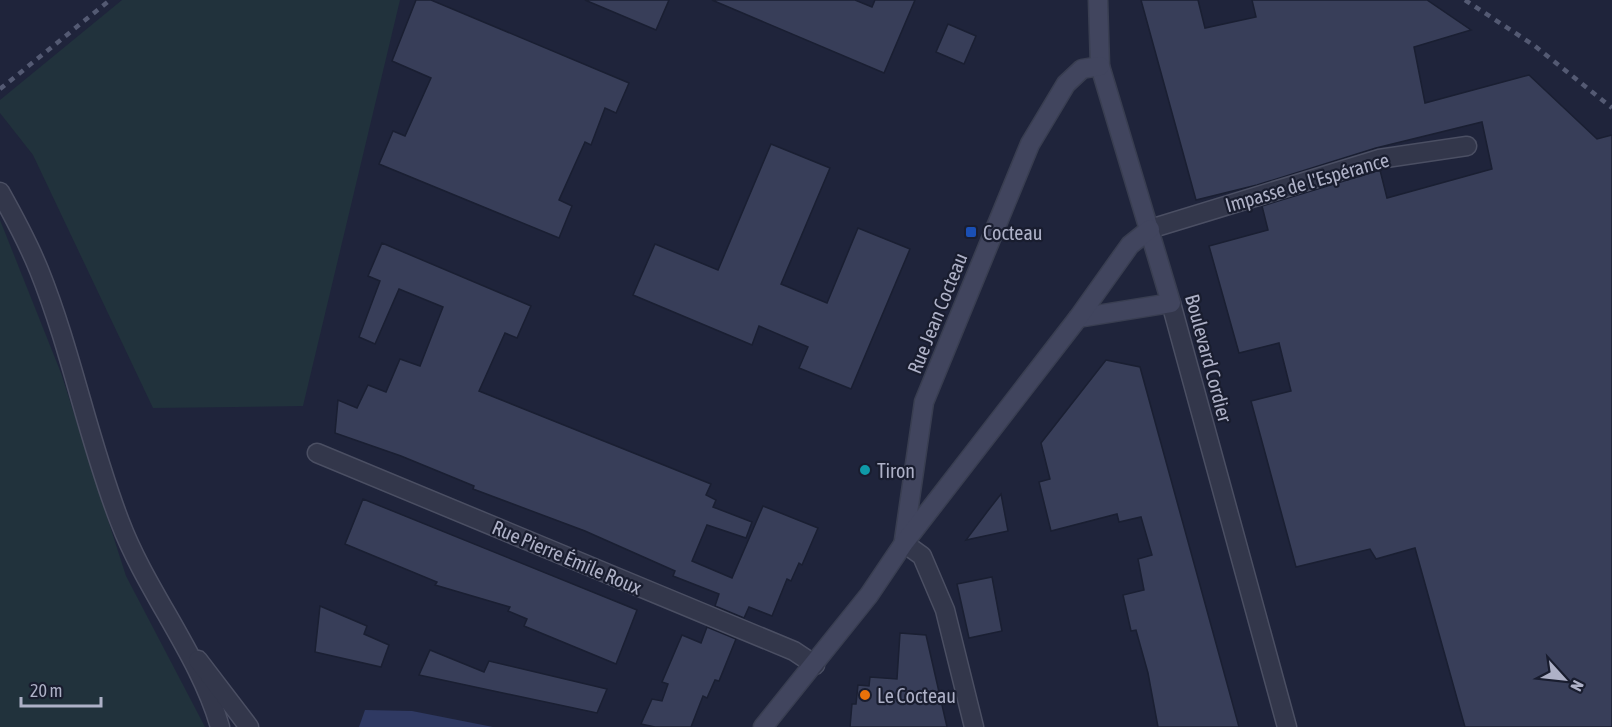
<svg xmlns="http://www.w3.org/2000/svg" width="1612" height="727" font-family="'Asap Condensed',sans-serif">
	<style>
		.green { fill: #21323c }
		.water { fill: #2f3962 }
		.building { fill: #383e59; stroke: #1a1f32; stroke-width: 1.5 }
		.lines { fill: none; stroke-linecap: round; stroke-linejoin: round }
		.minor-casing { stroke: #4b4f63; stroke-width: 21 }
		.tertiary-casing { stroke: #4b4f63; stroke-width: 21 }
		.secondary-casing { stroke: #393e51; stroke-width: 21 }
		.minor { stroke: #33374b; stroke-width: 18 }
		.tertiary { stroke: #33374b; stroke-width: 18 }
		.secondary { stroke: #41455e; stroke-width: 18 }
		.rail { stroke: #545a73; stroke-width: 4.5; stroke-dasharray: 6 6; stroke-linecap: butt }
		.transit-dot { fill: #1a4fb4; stroke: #191d2f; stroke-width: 2 }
		.culture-dot { fill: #0f9aa8; stroke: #191d2f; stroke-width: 2 }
		.food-dot { fill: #e8710a; stroke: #191d2f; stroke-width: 2 }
		.labels { text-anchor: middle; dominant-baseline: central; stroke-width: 4.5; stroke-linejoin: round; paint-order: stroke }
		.street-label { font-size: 20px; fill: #aeb1c7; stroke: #191d2f }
		.poi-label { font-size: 20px; fill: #aeb1c7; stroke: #191d2f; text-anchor: start }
	</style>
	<rect width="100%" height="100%" fill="#1f243b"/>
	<!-- green -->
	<g class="green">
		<polygon points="122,0 400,0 303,406 153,408 33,155 0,113 0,100"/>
		<polygon points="0,220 61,373 126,576 205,727 0,727"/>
	</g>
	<!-- water -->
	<polygon class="water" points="365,710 412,711 493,727 359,727"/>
	<!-- building -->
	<g class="building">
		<polygon points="416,0 431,0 629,83 616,113 605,108 591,145 585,142 559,200 572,206 559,238 379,164 393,131 405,136 431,78 392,61"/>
		<polygon points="585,0 669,0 656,30"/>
		<polygon points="712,0 855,0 872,7 875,0 915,0 884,73"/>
		<polygon points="1141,0 1198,0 1205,28 1256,17 1252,0 1427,0 1471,30 1414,47 1425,103 1529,75 1597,139 1612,135 1612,727 1465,727 1415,548 1376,559 1370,549 1296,567 1251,401 1291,391 1279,343 1239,353 1209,246 1268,230 1262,206 1380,170 1387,198 1492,169 1482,122 1376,148 1257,185 1196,200"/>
		<polygon points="948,24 976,36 964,64 936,52"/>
		<polygon points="771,144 830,168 781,284 827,303 858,228 910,249 851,389 799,368 808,347 759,326 752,345 633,295 655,244 718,270"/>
		<polygon points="382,243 531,306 517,338 505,333 479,391 711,484 706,495 716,500 713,507 752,522 746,538 707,525 692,561 732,578 763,506 818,528 802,565 799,563 791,581 787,579 772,616 749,607 744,618 715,606 719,594 673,576 675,571 585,531 473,489 474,486 401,456 335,433 338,400 357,408 368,385 386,392 400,359 420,366 443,307 399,289 375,344 359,337 380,281 368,276"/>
		<polygon points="1106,360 1140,367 1239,727 1158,727 1148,673 1136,630 1131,631 1123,595 1144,590 1138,559 1152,555 1141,517 1119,522 1117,514 1051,531 1039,482 1050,479 1041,443"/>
		<polygon points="1001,494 1008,531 966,540 987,512"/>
		<polygon points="363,499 637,610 616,664 524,626 527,619 508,611 510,607 435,585 437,582 345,544"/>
		<polygon points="992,577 1002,631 969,638 957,584"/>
		<polygon points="320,606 367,626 364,634 389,645 381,667 315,652"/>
		<polygon points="707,627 736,639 719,681 715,680 707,698 703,696 691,727 655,727 641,724 652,699 662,701 668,684 662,682 682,635 701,643"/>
		<polygon points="900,633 926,635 947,727 850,727 852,704 856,704 858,685 869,686 870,677 897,679"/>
		<polygon points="430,650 484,672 489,661 607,689 597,713 419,675"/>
	</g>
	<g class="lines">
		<!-- minor casing -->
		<g class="minor-casing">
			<g id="minor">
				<polyline points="1150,229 1379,159 1467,146"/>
				<polyline points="317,453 794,651 815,665"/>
				<polyline points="904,543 922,556 945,610 974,727"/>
			</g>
		</g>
		<!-- tertiary casing -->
		<g class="tertiary-casing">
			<g id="tertiary">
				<path d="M0,192C14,217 28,243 39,270C72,352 88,440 120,522C146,591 200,656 220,727"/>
				<polyline points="1171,303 1287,727"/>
				<polyline points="198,660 249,727"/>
			</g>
		</g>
		<!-- secondary casing -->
		<g class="secondary-casing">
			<g id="secondary">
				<polyline points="1078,318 1171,303 1100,66 1098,0"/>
				<polyline points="904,540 924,402 1030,144 1066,84 1082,69 1100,66"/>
				<polyline points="763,727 869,595 904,543 1078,318 1130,245 1150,229"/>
			</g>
		</g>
		<!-- minor -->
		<use href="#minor" class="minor"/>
		<!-- tertiary -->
		<use href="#tertiary" class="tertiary"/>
		<!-- secondary -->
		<use href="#secondary" class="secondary"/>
		<!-- rail -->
		<g class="rail">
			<polyline points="1465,0 1535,46 1612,108"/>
			<polyline points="0,89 110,0"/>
		</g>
	</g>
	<!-- markers -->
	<rect class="transit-dot" x="965" y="226" width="12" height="12" rx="3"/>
	<circle class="culture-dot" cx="865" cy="470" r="6"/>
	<circle class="food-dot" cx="865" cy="695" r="6"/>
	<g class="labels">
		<!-- street labels -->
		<g class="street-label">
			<text transform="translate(1307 182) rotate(-16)">Impasse de l'Espérance</text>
			<text transform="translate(937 313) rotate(-68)">Rue Jean Cocteau</text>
			<text transform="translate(1209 358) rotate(75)">Boulevard Cordier</text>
			<text transform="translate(567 557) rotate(23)">Rue Pierre Émile Roux</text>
		</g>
		<!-- poi labels -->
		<g class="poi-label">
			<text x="983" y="232">Cocteau</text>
			<text x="877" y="470">Tiron</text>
			<text x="877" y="695">Le Cocteau</text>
		</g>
	</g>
	<!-- north arrow -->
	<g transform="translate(1564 679) rotate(117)" stroke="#191d2f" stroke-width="4.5" paint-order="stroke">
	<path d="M0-4.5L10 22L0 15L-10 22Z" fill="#aeb1c7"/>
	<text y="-9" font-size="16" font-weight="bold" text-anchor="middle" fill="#aeb1c7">N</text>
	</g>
	<!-- scale -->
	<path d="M21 697v9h80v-9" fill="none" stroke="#aeb1c7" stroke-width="3"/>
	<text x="30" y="697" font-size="18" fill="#aeb1c7" stroke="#191d2f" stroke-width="4.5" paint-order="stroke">20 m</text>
</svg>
